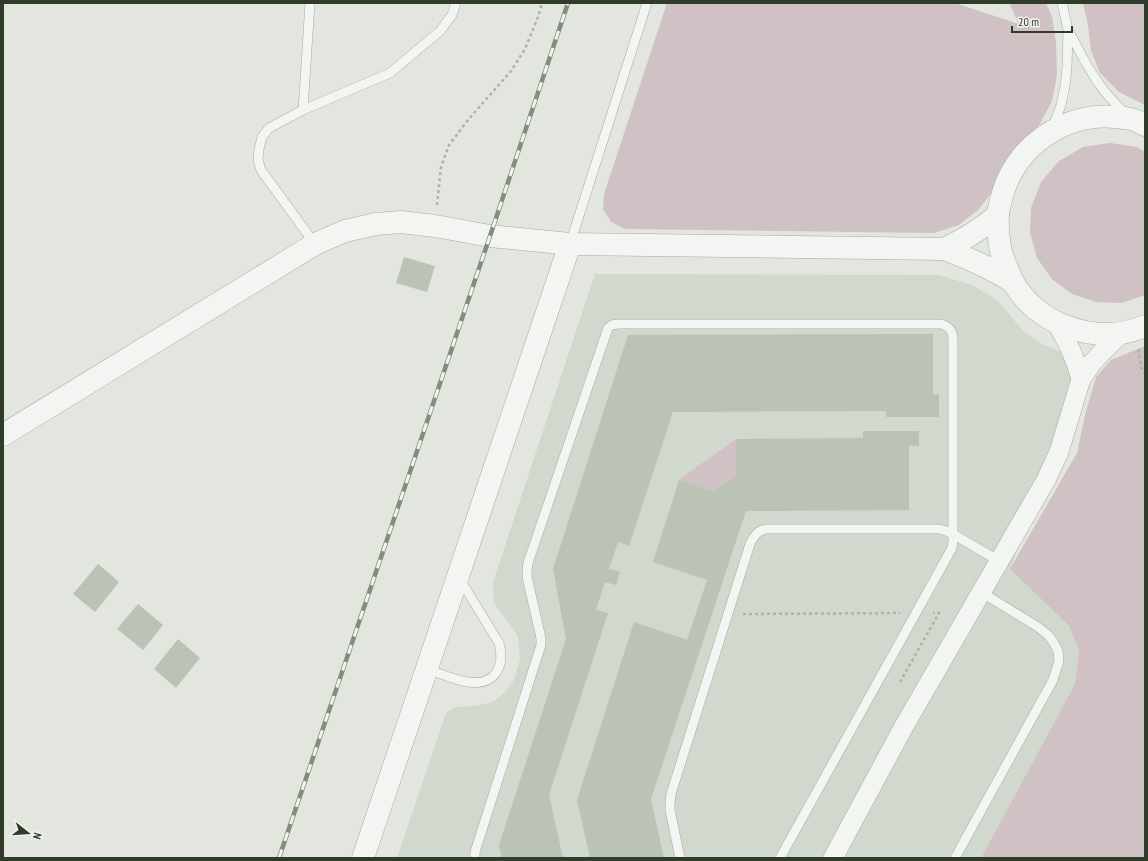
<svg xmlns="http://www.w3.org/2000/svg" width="1148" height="861" font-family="'PT Sans Narrow',sans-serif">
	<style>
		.built { fill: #d1d8cd }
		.green { fill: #cfc1c4 }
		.building { fill: #bbc3b7 }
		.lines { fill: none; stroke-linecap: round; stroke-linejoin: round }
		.service-casing { stroke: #a5aca1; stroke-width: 10 }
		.minor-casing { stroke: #a5aca1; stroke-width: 20 }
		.tertiary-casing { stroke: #a5aca1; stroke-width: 23 }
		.path { stroke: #acb2a9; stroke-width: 2.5; stroke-dasharray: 3 3; stroke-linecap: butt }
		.service { stroke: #f2f5f1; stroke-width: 9 }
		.minor { stroke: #f2f5f1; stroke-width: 19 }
		.tertiary { stroke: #f2f5f1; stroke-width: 22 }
		.rail-casing { stroke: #818e7a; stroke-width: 4.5 }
		.rail { stroke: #f1f4ee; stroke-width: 3; stroke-dasharray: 9; stroke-linecap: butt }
	</style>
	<rect width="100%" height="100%" fill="#e2e6df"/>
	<!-- built -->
	<polygon class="built" points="595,274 939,275 972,285 997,300 1024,332 1042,344 1065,354 1091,361 1010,569 1069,626 1079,650 1075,684 981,858 397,858 446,713 455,707 475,706 493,702 505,692 514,680 520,659 518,636 494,603 493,582"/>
	<!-- green -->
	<g class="green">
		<polygon points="667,3 955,3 1019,24 1009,3 1046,3 1052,17 1056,42 1057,75 1052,101 1040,124 1017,148 992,192 978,210 959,225 934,233 625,229 611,222 603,209 604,194"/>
		<polygon points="1083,3 1145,3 1145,105 1119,92 1100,73 1091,51 1088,25"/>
		<polygon points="1110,143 1137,147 1145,152 1145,295 1122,303 1096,302 1072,294 1052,279 1037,258 1030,233 1031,208 1041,182 1059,161 1083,147"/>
		<polygon points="1145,346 1145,858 981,858 1075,684 1079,650 1069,626 1010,569 1077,453 1085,415 1096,377 1111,360"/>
		<polygon points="736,439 736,476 713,491 679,480"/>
	</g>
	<!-- building -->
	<g class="building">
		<polygon points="404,257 435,266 427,292 396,283"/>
		<polygon points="933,334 933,394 939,394 939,417 886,417 886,411 673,412 629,546 618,542 609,569 620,572 616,585 605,582 596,610 608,613 549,795 563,858 502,858 499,845 566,639 553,569 628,335"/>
		<polygon points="863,431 919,431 919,446 909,446 909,510 746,511 651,799 664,858 590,858 577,800 634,622 687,640 707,580 653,562 679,480 713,491 736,476 736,439 863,438"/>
		<polygon points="98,564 119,582 95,612 73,594"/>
		<polygon points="138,604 163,625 143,650 117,629"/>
		<polygon points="178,639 200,658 176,688 154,669"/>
	</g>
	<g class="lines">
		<!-- service casing -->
		<g class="service-casing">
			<g id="service">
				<path d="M1069,32C1077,45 1083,60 1092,73C1101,89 1113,102 1126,114"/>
				<polyline points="303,110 310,3"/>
				<polyline points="1052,129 1061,105 1065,86 1067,68 1068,30 1062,3"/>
				<polyline points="315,244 261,170 258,160 259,149 262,137 269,128 303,110 390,73 440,31 452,15 456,3"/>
				<polyline points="570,244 647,3"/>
				<path d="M427,669C446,675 481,694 496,673C502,664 502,654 499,643L459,578"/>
				<path d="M475,858V852L541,645V638L527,577V571L528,563L608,328L612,325L618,324H941C949,326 952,330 953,338V541L952,548L780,858"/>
				<path d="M680,858L670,810V804L671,794L750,544C754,536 757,531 766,529H939L946,531L953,534L999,561"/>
				<polyline points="955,858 1053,680 1059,661 1058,651 1054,643 1048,635 1038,627 981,592"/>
			</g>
		</g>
		<!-- minor casing -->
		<g class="minor-casing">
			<g id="minor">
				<path d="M1056,322C1068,343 1075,357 1081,379"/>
				<polyline points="833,858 903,728 1046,480 1059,452 1081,379 1092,363 1104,350 1122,333"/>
			</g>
		</g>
		<!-- tertiary casing -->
		<g class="tertiary-casing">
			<g id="tertiary">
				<path d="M1145,125C1140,123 1136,120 1131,119C1126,118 1121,118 1116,117C1063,112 1013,148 1001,200C1000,205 998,210 998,215C997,222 999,244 1001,251C1002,257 1005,262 1007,268C1009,272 1011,278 1013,282C1024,302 1044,318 1065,326C1091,336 1119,337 1145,326"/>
				<path d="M944,249C964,240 981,229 998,215"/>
				<path d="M3,435L315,244L345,231L376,224L401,222L435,226L490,236L570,244L944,249C968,258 991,268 1013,282"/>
				<polyline points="363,858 570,244"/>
			</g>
		</g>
		<!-- path -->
		<g class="path">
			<polyline points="437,205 441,167 449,145 468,120 511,71 525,49 538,17 542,3"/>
			<polyline points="1138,349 1142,370 1145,373"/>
			<polyline points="743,614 900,613"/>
			<polyline points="900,682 939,613 933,613"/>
		</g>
		<!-- service -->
		<use href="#service" class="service"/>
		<!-- minor -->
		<use href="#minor" class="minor"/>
		<!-- tertiary -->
		<use href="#tertiary" class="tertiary"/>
		<!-- rail casing -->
		<g class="rail-casing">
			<polyline id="rail" points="279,858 490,236 568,3"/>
		</g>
		<!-- rail -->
		<use href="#rail" class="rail"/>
	</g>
	<!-- border -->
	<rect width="1148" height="861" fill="none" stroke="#303c2a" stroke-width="8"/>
	<!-- north arrow -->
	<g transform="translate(28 833) rotate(107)" stroke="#f1f4ee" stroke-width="3" paint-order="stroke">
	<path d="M0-3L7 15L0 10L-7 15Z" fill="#303c2a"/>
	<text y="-6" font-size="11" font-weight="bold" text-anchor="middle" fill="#303c2a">N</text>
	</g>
	<!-- scale -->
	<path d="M1012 26v6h60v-6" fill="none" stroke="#303c2a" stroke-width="2"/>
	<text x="1018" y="26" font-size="12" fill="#303c2a" stroke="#f1f4ee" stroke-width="3" paint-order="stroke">20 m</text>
</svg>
